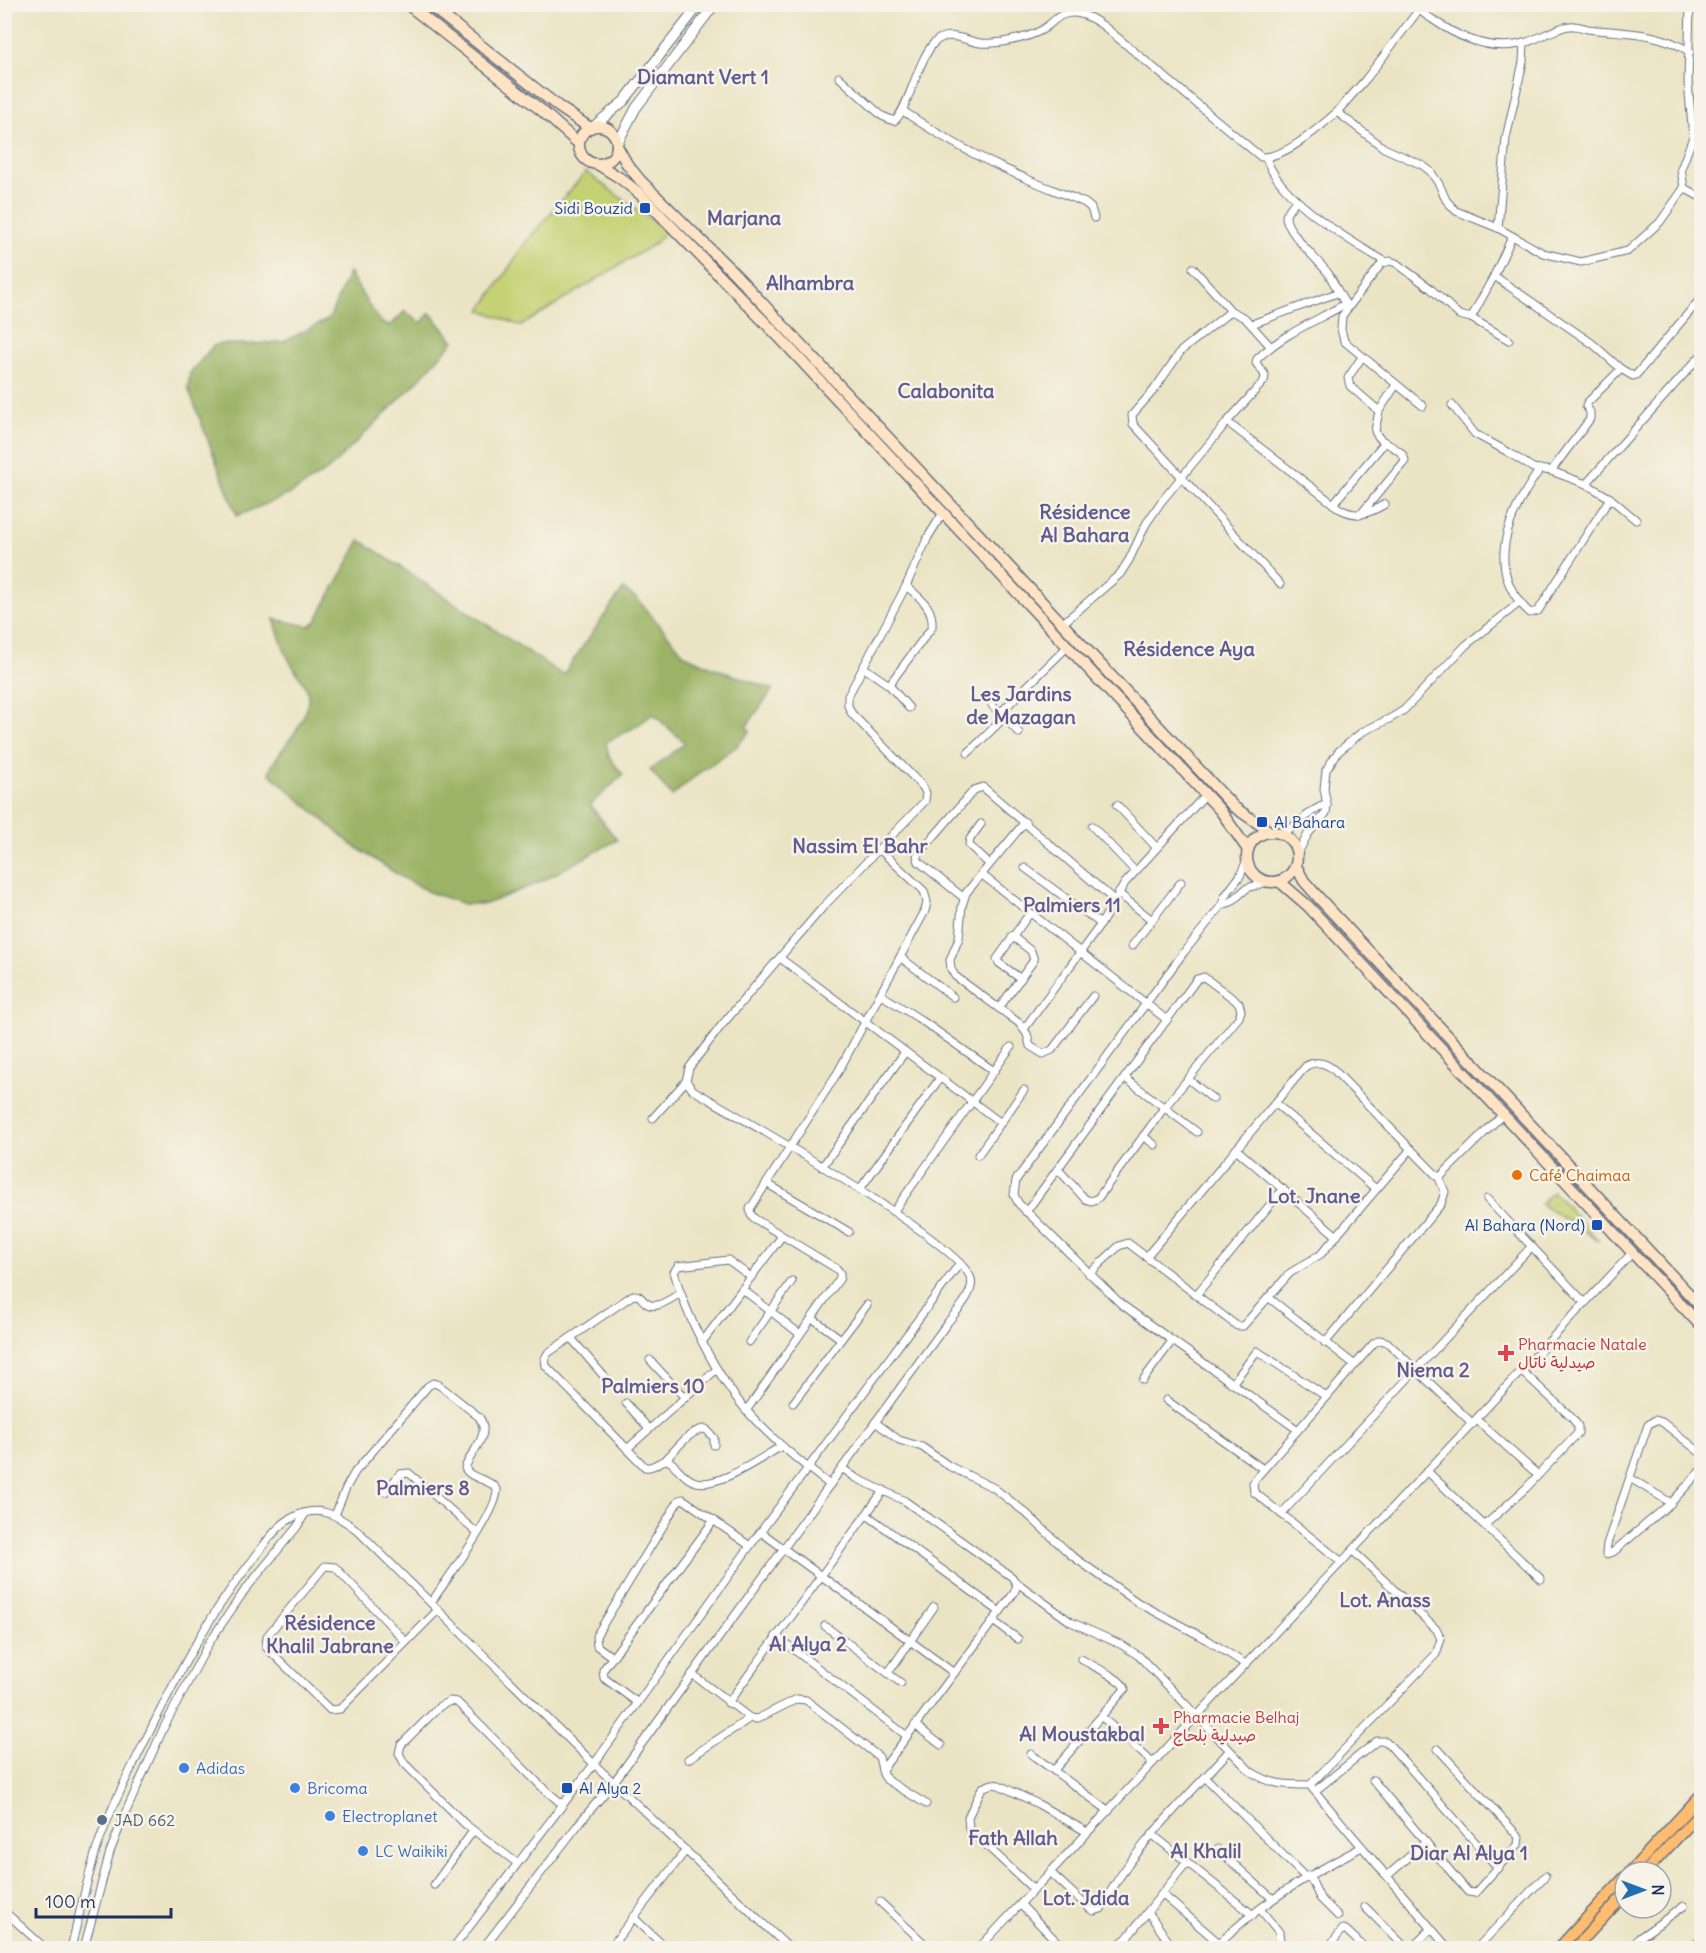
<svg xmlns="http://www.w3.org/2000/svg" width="1706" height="1953" font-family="Delius,'Playpen Sans Arabic',sans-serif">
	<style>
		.green { fill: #c4d173; stroke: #708068; stroke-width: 1.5 }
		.forest { fill: #9bb365; stroke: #5b7162; stroke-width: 1.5 }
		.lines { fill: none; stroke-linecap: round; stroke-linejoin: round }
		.minor-casing { stroke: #646e82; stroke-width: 9 }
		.tertiary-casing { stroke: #646e82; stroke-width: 11 }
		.secondary-casing { stroke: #646e82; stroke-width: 13 }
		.primary-casing { stroke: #646e82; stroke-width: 13 }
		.minor { stroke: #fff; stroke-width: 7 }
		.tertiary { stroke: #fff; stroke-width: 9 }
		.secondary { stroke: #fee4c5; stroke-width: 10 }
		.primary { stroke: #fdbc6f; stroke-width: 10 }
		.transit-dot { fill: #1a4fb4; stroke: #f7f3e8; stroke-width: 2 }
		.food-dot { fill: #e8710a; stroke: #f7f3e8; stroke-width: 2 }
		.health-dot { fill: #e0444e; stroke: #f7f3e8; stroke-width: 2 }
		.shop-dot { fill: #3f7fe0; stroke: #f7f3e8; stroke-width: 2 }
		.service-dot { fill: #5c6f8a; stroke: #f7f3e8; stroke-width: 2 }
		.labels { text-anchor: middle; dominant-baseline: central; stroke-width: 5; stroke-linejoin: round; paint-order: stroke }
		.transit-label { font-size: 16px; fill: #164399; stroke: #f7f3e8; text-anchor: end }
		.food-label { font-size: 16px; fill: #c56008; stroke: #f7f3e8; text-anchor: start }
		.health-label { font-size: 16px; fill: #be3a42; stroke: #f7f3e8; text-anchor: start }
		.shop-label { font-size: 16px; fill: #366cbe; stroke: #f7f3e8; text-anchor: start }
		.service-label { font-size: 16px; fill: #4e5e75; stroke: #f7f3e8; text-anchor: start }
		.quarter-label { font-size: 20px; font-weight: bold; fill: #605b90; stroke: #f7f3e8 }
	</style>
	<rect width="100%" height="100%" fill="#f7f3e8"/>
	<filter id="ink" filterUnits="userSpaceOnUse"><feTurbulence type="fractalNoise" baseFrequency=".0167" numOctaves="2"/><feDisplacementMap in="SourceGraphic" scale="12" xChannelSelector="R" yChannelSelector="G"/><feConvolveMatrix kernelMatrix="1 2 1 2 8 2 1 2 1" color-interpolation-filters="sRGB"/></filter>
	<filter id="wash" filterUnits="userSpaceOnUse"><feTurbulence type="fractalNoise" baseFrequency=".008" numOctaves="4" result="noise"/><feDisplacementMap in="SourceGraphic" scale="24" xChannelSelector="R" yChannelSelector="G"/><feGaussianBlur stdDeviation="1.35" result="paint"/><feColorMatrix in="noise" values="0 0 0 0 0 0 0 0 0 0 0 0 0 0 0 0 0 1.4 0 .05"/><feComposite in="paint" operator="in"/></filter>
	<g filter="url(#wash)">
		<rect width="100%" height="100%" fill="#ebe4c4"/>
		<!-- green -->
		<g class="green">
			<polygon points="586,172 666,231 654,244 521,326 481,310 526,242"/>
			<polygon points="1553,1192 1599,1241 1541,1204"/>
		</g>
		<!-- forest -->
		<g class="forest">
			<polygon points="349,272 369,306 383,324 391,325 405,311 421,323 430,313 454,341 413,386 328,470 290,494 237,516 188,388 190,373 213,346 219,344 253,344 283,342 329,319"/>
			<path d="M360,540L563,675L623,589L637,599L685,655L714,668L773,689L746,727L750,731L736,747L700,772L672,796L650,770L685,743L653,714L635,727L606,742L609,757L623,775L590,805L617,840L540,882L486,904H464L429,892L403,878L351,844L269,773C275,755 290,742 299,726C318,690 304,688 288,658C282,646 278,632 274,619L309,626L316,621Z"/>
		</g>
	</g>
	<g filter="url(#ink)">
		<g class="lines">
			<!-- minor casing -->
			<g class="minor-casing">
				<g id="minor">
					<path d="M1415,4C1419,12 1425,14 1432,19C1459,38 1493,53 1527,42C1538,39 1563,24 1574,26C1579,26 1583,28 1588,29C1623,33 1659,31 1690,52"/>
					<polyline points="1690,4 1688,83 1693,137 1681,169 1684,188 1702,198"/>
					<path d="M839,77L882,116L894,121C907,113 917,62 933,44C946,29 963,40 980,43C987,44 995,43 1003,42C1015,40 1031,36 1042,30C1048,26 1054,20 1060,16C1077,8 1093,18 1106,28L1261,157C1286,158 1318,128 1337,112L1384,148L1422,165L1430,171L1439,184L1446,200L1456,211L1498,228L1543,253L1581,262L1628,251L1660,222L1684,188"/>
					<path d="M903,111C941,137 982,160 1025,178C1045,187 1065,194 1085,203L1091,208L1094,218"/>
					<polyline points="1337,112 1366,79 1418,11"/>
					<path d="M1266,157C1277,197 1351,242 1386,262"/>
					<path d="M1296,200C1293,205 1287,211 1286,216C1285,231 1319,261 1328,273C1335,284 1339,295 1347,306"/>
					<polyline points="1498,228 1506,138 1523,62 1524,43"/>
					<polyline points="1193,268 1231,311 1245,318 1271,347"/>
					<polyline points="1494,276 1593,344 1621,369"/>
					<polyline points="1231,311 1181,351 1154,390 1132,415 1133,424 1280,584"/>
					<polyline points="1471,318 1494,276 1512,237"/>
					<polyline points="1252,324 1337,293"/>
					<polyline points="1362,357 1348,378 1350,386 1379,411"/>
					<polyline points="1452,405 1475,434 1508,452 1533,468 1551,471 1586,484 1610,498 1636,520"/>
					<polyline points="1423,406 1344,341 1341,329 1342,316 1382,263 1390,261 1396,263 1430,288 1459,315 1471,318 1509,340"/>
					<path d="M1227,422L1340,509C1357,518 1368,514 1385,504"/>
					<path d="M1540,469C1509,513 1482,569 1530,613L1538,611L1610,498"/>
					<polyline points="1551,471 1590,419 1590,412 1586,406 1587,403 1621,369 1633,376 1636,375 1702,297"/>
					<polyline points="1586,484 1702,354"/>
					<polyline points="1333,504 1385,442"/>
					<path d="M1360,515L1405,461C1403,446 1380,446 1375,431L1379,411L1396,385"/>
					<path d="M1062,624L1120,574L1129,560L1146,524L1161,502L1227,422L1264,381L1265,375L1256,363L1257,359C1281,335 1316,321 1345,304"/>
					<polyline points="863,667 889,685 909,708"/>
					<path d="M889,685L932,627C934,607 920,598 906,586"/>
					<polyline points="992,705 1019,733"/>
					<polyline points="1000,713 1067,647"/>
					<polyline points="968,753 1004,718"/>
					<polyline points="1117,805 1156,847"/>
					<polyline points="1025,822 966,893 962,906 959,938 950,960 951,969 955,976 1019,1023 1027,1034 1030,1046 1043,1054 1052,1050 1093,996"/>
					<polyline points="981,824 970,839 969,845 989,864"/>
					<polyline points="1092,826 1135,871"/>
					<path d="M1282,833C1297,827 1313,806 1327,805"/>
					<polyline points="1298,853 1308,834 1326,813 1327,805 1324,789 1326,770 1338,752 1362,732 1391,718 1404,710 1466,645 1519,603"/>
					<polyline points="1247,860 1240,876 1225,896 1222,905 1184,952 1016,1180 1014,1195 1019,1204 1121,1304 1298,1430"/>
					<polyline points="1025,868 1101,924"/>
					<polyline points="981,874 1167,1020"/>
					<polyline points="1118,893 1152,920"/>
					<polyline points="964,898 919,862 917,856 974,790 983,787 1114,900"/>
					<polyline points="1222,905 1231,902 1247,888 1268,882"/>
					<polyline points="1132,946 1181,882"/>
					<polyline points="900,957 953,997"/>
					<polyline points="780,958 1001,1123"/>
					<polyline points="1021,979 999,963 997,959 1030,913"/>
					<polyline points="880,994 918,1018 994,1071"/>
					<polyline points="999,1008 1034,960 1031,951 1012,936"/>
					<polyline points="1024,1029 1101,924 1125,883 1206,794"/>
					<polyline points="1125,1078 1197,1132"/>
					<polyline points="1188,1079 1213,1099"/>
					<polyline points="1275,1103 1376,1189"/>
					<polyline points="653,1118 686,1081"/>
					<polyline points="1143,1136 1155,1145"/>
					<polyline points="1236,1149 1337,1236"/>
					<polyline points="978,1155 1024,1090"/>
					<polyline points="822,1167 905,1052"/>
					<polyline points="1439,1178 1503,1114"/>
					<polyline points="766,1183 849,1232"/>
					<polyline points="860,1189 940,1078"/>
					<polyline points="1487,1199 1585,1303"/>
					<polyline points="894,1211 1011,1047"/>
					<polyline points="1026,1212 1197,979 1204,977 1239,1003 1241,1011 1239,1017 1164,1108 1098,1198 1091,1201 1085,1199 1058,1169"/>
					<path d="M1146,1257L1306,1066C1315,1061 1324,1062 1333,1069L1439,1178L1445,1192L1441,1204L1325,1343"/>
					<polyline points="1089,1274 1119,1246 1128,1243 1237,1326 1243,1326 1290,1273 1321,1254 1411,1149"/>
					<path d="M751,1277L728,1260L678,1266L674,1272C686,1316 717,1377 747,1411C771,1439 801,1463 830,1485"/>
					<polyline points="742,1289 800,1334"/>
					<path d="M681,1293C671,1298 655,1312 645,1302C640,1297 640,1295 633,1295L548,1353L545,1358L546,1366L645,1467C654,1469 659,1460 668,1460C677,1466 683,1477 693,1481C715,1491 762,1457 782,1446"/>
					<polyline points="1196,1295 1283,1189"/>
					<polyline points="1268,1297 1355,1365"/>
					<polyline points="812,1318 841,1339"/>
					<polyline points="571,1338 608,1381"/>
					<polyline points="703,1341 782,1236"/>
					<polyline points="749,1342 792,1281"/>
					<polyline points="650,1360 685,1398"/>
					<polyline points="1143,1380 1172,1341"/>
					<polyline points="1232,1384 1257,1351 1327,1397"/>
					<polyline points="1166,1400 1263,1469"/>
					<polyline points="626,1403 649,1429"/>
					<polyline points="793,1403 867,1305"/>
					<polyline points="746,1411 840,1278 840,1273 837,1269 755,1219 751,1215 750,1209 838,1072 925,911 927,902 924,891 879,849"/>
					<polyline points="1477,1420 1538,1475"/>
					<polyline points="875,1422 899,1440 922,1447 949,1466 994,1488 1026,1513 1071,1555 1137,1602 1208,1640 1245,1664"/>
					<polyline points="627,1449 717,1369"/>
					<polyline points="1702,1454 1662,1422 1655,1420 1648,1425 1607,1544 1606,1554 1613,1552 1671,1503 1702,1469"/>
					<path d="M665,1460C676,1450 691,1428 706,1429L714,1438V1445"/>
					<polyline points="842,1468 856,1478 905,1501 1012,1577 1017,1585 1014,1593 882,1770"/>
					<polyline points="1428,1472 1541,1579"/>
					<polyline points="1630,1478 1671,1503"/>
					<polyline points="385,1492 400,1474 409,1473 477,1533"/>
					<polyline points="1281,1514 1531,1247"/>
					<path d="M335,1515L346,1488L355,1472L428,1386L433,1383L439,1385L479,1417C492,1435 471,1451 465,1468C471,1480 489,1478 497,1489C499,1511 445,1581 431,1603"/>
					<polyline points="867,1515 1000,1612"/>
					<polyline points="1485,1525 1526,1488 1578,1433 1578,1426 1572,1418 1522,1371"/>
					<polyline points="761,1532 954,1673"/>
					<polyline points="1342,1562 1254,1492 1253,1483 1256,1478 1374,1343 1380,1340 1387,1342 1473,1424"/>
					<path d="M1016,1582L1071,1622L1122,1645L1139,1656L1250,1771C1271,1785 1284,1785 1310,1785L1436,1654L1441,1639L1437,1630L1353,1551"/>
					<polyline points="993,1621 1018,1639"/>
					<polyline points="825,1626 901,1683"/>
					<polyline points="776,1636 907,1736"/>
					<polyline points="406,1642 335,1567 325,1566 267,1636 266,1647 330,1710 340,1709 438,1610"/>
					<polyline points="612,1657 597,1646 596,1636 679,1500 683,1499 750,1546"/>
					<polyline points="888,1673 934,1607"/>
					<polyline points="692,1674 750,1718 757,1719 797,1699 806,1700 879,1757 883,1774 887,1780 926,1804"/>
					<polyline points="638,1703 604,1678 603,1670 714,1520"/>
					<polyline points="728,1703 884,1490"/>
					<polyline points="1102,1717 1153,1763"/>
					<polyline points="915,1725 941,1745"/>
					<polyline points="1031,1754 1109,1811"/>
					<polyline points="688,1759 750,1718"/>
					<path d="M1054,1770L1125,1689C1122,1678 1092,1666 1081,1659"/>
					<polyline points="1205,1777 1305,1877"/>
					<polyline points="1373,1780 1468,1892 1475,1893 1518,1845 1519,1837 1438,1749"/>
					<polyline points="1312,1788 1448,1948"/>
					<polyline points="1315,1791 1377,1741 1386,1741 1498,1868"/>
					<polyline points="1153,1835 1253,1915"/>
					<polyline points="1217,1849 1273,1899"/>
					<polyline points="517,1863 465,1824 404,1763 399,1753 401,1745 440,1706 450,1701 457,1702 542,1787 562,1804"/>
					<path d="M1050,1872L1090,1909L1094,1911L1101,1909C1130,1850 1185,1800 1229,1751"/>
					<polyline points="1309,1875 1320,1898 1338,1916"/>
					<polyline points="1387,1876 1426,1842"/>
					<polyline points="434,1885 473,1831"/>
					<polyline points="1034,1890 969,1829 968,1817 982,1788 992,1784 999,1785 1038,1804 1087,1832"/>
					<polyline points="1162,1894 1219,1943"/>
					<polyline points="880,1902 929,1948"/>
					<polyline points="1021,1905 1063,1948"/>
					<polyline points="1365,1907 1406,1948"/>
					<polyline points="1260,1909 1279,1932 1280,1942 1273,1948"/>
					<polyline points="4,1911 45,1948"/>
					<polyline points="1148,1912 1173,1948"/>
					<polyline points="633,1917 666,1948"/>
					<polyline points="614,1943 626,1948"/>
					<path d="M71,1948C79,1916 86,1883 96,1851C109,1811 129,1773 148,1735C177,1676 207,1618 248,1566C260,1551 273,1529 290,1519C317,1503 336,1514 357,1530L594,1764L789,1948"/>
					<polyline points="84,1948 110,1852 124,1816 164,1727 210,1641 245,1590 297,1527 305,1514"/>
					<polyline points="453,1948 594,1764 750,1546 960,1263"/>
					<path d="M483,1948L581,1821L614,1782L948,1322C956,1312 975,1293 971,1279C960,1241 737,1116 693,1090L686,1081L689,1068L721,1026L823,907L925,801L926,793L923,787L852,714L848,706V696L906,586L928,537L943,513"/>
					<polyline points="610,1948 686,1850"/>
					<polyline points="979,1948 1631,1254"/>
					<polyline points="1113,1948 1126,1939 1187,1862"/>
					<path d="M1214,1948C1258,1904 1307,1876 1362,1847"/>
					<polyline points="1328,1948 1343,1929 1346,1930 1365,1948"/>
					<polyline points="1412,1948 1431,1929"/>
					<polyline points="1477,1948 1545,1876"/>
					<polyline points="1632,1948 1639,1938 1684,1906"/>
					<polyline points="1690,1948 1702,1939"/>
				</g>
			</g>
			<!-- tertiary casing -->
			<g class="tertiary-casing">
				<g id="tertiary">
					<polyline points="594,126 624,101 700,4"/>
					<polyline points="617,144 636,108 715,4"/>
				</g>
			</g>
			<!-- secondary casing -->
			<g class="secondary-casing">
				<g id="secondary">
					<polyline points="407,4 541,110 578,143"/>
					<polyline points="428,4 559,107 590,128"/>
					<circle cx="598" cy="145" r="19"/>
					<polyline points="617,146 627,164 640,180 734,273 1234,807 1269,831"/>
					<polyline points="599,165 620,178 640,194 780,338 1220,810 1248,850"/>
					<circle cx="1272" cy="857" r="25"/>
					<polyline points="1296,866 1304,881 1318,897 1702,1308"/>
					<polyline points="1279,881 1308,906 1702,1327"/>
				</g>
			</g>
			<!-- primary casing -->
			<g class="primary-casing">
				<g id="primary">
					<polyline points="1630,1872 1702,1794"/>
					<polyline points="1645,1872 1702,1811"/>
					<polyline points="1559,1948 1625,1877"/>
					<polyline points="1575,1948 1625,1894"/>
				</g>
			</g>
			<!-- minor -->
			<use href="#minor" class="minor"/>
			<!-- tertiary -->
			<use href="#tertiary" class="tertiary"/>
			<!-- secondary -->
			<use href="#secondary" class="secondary"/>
			<!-- primary -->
			<use href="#primary" class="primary"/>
		</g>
	</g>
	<!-- markers -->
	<g class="transit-dot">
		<rect x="639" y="202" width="12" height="12" rx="3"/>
		<rect x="1256" y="816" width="12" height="12" rx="3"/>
		<rect x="1591" y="1219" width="12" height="12" rx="3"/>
		<rect x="561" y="1782" width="12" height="12" rx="3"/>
	</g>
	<circle class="food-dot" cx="1517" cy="1175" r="6"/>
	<g class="health-dot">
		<path d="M1503 1344h6v6h6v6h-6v6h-6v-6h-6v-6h6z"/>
		<path d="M1158 1717h6v6h6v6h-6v6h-6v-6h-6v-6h6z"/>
	</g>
	<g class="shop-dot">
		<circle cx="184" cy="1768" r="6"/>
		<circle cx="295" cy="1788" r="6"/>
		<circle cx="330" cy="1816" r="6"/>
		<circle cx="363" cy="1851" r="6"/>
	</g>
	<circle class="service-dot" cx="102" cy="1820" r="6"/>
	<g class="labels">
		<!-- transit labels -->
		<g class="transit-label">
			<text x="633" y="208">Sidi Bouzid</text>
			<text x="1274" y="822" text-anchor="start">Al Bahara</text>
			<text x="1585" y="1225">Al Bahara (Nord)</text>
			<text x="579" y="1788" text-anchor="start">Al Alya 2</text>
		</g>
		<!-- food labels -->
		<g class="food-label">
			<text x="1529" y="1175">Café Chaimaa</text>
		</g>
		<!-- health labels -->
		<g class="health-label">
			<text x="1518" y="1344">Pharmacie Natale<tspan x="1518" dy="18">صيدلية ناتال</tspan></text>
			<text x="1173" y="1717">Pharmacie Belhaj<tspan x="1173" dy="18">صيدلية بلحاج</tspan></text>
		</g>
		<!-- shop labels -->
		<g class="shop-label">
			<text x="196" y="1768">Adidas</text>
			<text x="307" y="1788">Bricoma</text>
			<text x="342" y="1816">Electroplanet</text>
			<text x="375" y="1851">LC Waikiki</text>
		</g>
		<!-- service labels -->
		<g class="service-label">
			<text x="114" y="1820">JAD 662</text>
		</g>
		<!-- quarter labels -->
		<g class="quarter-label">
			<text x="703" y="76">Diamant Vert 1</text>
			<text x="744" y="217">Marjana</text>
			<text x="810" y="282">Alhambra</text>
			<text x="946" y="390">Calabonita</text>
			<text x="1085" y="511">Résidence<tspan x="1085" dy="23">Al Bahara</tspan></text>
			<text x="1189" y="648">Résidence Aya</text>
			<text x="1021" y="693">Les Jardins<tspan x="1021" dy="23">de Mazagan</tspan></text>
			<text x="860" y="845">Nassim El Bahr</text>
			<text x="1072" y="904">Palmiers 11</text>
			<text x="1314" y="1195">Lot. Jnane</text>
			<text x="1433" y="1369">Niema 2</text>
			<text x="653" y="1385">Palmiers 10</text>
			<text x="423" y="1487">Palmiers 8</text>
			<text x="1385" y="1599">Lot. Anass</text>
			<text x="330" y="1622">Résidence<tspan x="330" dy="23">Khalil Jabrane</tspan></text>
			<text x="808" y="1643">Al Alya 2</text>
			<text x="1082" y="1733">Al Moustakbal</text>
			<text x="1013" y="1837">Fath Allah</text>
			<text x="1206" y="1850">Al Khalil</text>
			<text x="1469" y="1852">Diar Al Alya 1</text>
			<text x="1086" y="1897">Lot. Jdida</text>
		</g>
	</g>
	<!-- margin -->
	<rect width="1706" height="1953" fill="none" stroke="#f7f3e8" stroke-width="24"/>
	<!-- north arrow -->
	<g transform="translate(1643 1890) rotate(90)"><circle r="28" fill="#f7f3e8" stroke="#9fa5b1" stroke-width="1.5"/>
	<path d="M0-4.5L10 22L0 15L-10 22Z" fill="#1f6fb2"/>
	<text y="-9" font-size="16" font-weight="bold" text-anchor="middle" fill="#1b2f5e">N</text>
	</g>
	<!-- scale -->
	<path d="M36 1908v9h135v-9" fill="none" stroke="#1b2f5e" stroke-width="3"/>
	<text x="45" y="1908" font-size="18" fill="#1b2f5e" stroke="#f7f3e8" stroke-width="4.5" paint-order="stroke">100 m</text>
</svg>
